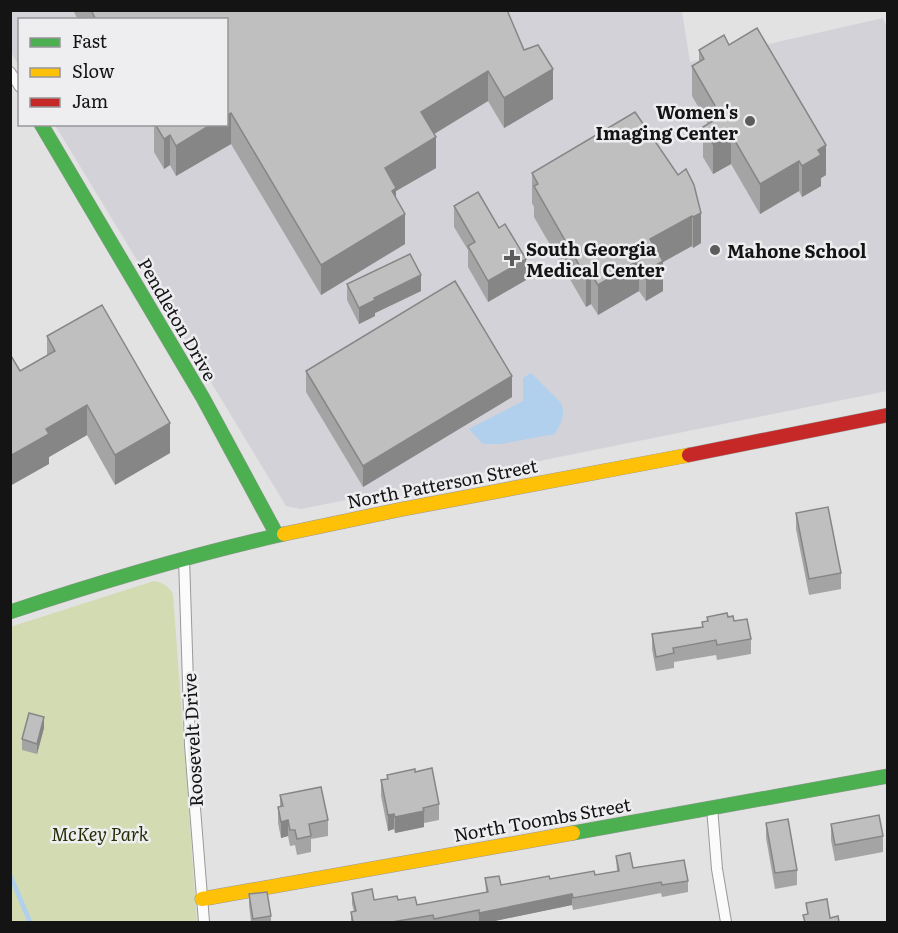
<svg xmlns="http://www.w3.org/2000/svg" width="898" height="933" font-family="Literata,serif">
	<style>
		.built { fill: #d2d2d8 }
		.green { fill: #d2dbb2 }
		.water { fill: #b0d0ee }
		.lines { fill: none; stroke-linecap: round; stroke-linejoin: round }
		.stream { stroke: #b0d0ee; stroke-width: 4.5 }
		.street-casing { stroke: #99999a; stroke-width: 12 }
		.fast-casing { stroke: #99999a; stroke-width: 15 }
		.slow-casing { stroke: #99999a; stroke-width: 15 }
		.jam-casing { stroke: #99999a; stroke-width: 15 }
		.street { stroke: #fbfbfb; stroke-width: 10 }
		.fast { stroke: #4caf50; stroke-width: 14 }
		.slow { stroke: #ffc107; stroke-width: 14 }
		.jam { stroke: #c62828; stroke-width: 14 }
		.wall { fill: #a4a4a5 }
		.shaded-wall { fill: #868686 }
		.building { fill: #bfbfc0; stroke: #868686; stroke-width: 1.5 }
		.poi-dot { fill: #5c5c5d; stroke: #eeeef1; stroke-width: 2 }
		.labels { text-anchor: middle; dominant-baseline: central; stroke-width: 5; stroke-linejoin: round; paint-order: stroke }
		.poi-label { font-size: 18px; font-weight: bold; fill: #141415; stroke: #eeeef1; text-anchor: start }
		.street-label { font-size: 18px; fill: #141415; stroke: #eeeef1 }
		.park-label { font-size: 18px; font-style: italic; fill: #262e03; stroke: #eeeef1 }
	</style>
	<rect width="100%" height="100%" fill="#e2e2e3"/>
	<!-- built -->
	<polygon class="built" points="11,10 682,11 690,62 883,18 888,30 887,391 301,509 286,506 55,125 226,124 226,20 20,20 19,67 11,52"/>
	<!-- green -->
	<path class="green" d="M154,581C164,583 168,586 173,594L197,922H11L10,627Z"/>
	<!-- water -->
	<path class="water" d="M531,373L561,403C566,415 561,423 555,434L500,444H483L469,429L523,401V378Z"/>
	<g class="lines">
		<!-- stream -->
		<polyline class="stream" points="10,875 30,922"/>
		<!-- street casing -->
		<g class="street-casing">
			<g id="street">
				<polyline points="10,72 20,87"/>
				<polyline points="184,558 190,745 204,922"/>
				<polyline points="712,807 717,869 726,922"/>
			</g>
		</g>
		<!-- fast casing -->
		<g class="fast-casing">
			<g id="fast">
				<polyline points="41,124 203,398 277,535"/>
				<path d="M10,612C100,582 191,555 284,534"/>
				<polyline points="573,833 888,776"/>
			</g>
		</g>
		<!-- slow casing -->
		<g class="slow-casing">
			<g id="slow">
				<polyline points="284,534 403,509 689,455"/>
				<polyline points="202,899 573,833"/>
			</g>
		</g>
		<!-- jam casing -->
		<g class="jam-casing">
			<polyline id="jam" points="689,455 888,415"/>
		</g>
		<!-- street -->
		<use href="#street" class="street"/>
		<!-- fast -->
		<use href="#fast" class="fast"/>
		<!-- slow -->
		<use href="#slow" class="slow"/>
		<!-- jam -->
		<use href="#jam" class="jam"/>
	</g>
	<!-- wall -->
	<g class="wall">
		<polygon points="73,10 507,10 524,50 553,99 504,128 488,101 434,134 436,168 396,191 396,199 405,244 321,295 231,144 176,176 170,165 164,169 154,152 154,127 152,124 226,124 226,20 78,20"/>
		<polygon points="729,45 826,175 821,178 821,186 802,197 799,191 760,214 731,164 713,174 703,157 703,127 708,124 692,96 692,66 699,62 699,50"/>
		<polygon points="686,169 701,243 693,248 692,246 663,262 663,291 646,301 639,291 598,315 591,304 586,307 534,217 534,207 532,203 532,173 678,175"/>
		<polygon points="454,206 526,280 488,302 468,267 468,250 454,227"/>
		<polygon points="347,284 421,291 375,313 375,316 359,324 347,300"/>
		<polygon points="47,336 170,453 115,485 87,435 49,457 49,464 20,371 47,355"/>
		<polygon points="306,371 512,397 363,487 306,392"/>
		<polygon points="796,513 841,573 841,589 809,595 796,529"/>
		<polygon points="707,617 728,617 734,621 751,639 751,654 717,660 716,655 674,662 674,668 656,671 652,649 652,634 702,627 702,622 707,621"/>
		<polygon points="44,728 37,754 22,750 22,739"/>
		<polygon points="415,772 439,804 439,820 424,823 424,827 395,833 394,829 388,831 381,796 381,780 387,779 387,775"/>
		<polygon points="280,795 328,820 328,836 311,839 311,852 297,855 295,845 290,846 288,836 281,838 278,823 278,807 280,807"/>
		<polygon points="766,823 797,870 797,885 775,889 766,838"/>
		<polygon points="831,824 883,836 883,852 835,861 831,840"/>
		<polygon points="616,856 633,868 688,881 688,892 662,897 661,893 573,910 572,905 490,922 351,922 351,912 354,912 352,904 352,893 374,900 398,900 417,905 486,892 485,878 501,885 595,875 617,871"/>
		<polygon points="249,894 271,916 271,922 251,922 249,905"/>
	</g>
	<!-- shaded-wall -->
	<g class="shaded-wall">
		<polygon points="553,69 553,99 504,128 504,98"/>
		<polygon points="488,71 488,101 421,142 421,112"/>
		<polygon points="231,113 231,144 176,176 176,146 212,124 226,124 226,116"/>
		<polygon points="731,134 731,164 713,174 713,144"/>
		<polygon points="170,135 170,165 164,169 164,139"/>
		<polygon points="436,137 436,168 396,191 396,218 385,168"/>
		<polygon points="826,145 826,175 821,178 821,186 802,197 802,166 818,150"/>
		<polygon points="799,161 799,191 760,214 760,184"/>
		<polygon points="701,213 701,243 693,248 693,217"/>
		<polygon points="405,214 405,244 321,295 321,265"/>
		<polygon points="692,216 692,246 663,262 663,291 646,301 646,271 650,239"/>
		<polygon points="526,259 526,280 488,302 488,281"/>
		<polygon points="639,260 639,291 598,315 598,285"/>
		<polygon points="591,274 591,304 586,307 586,277"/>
		<polygon points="421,275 421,291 375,313 375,316 359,324 359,308 374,298"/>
		<polygon points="512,376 512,397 363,487 363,466"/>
		<polygon points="87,405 87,435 49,457 49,464 10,486 10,456 46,429"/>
		<polygon points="170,423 170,453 115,485 115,455"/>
		<polygon points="44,717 44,728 37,754 37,744"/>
		<polygon points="424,811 424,827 395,833 395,817"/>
		<polygon points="394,814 394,829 388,831 388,815"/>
		<polygon points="288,820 288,836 281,838 281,822"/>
		<polygon points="572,894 572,905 490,922 479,922 479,913"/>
	</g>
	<!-- building -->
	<g class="building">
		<polygon points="91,10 507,10 524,50 538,45 553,69 504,98 488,71 421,112 436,137 385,168 396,188 392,191 405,214 321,265 231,113 226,116 226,20 96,20"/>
		<polygon points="757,28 826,145 818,150 821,155 802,166 799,161 760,184 731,134 713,144 703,127 721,116 692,66 704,59 699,50 724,35 729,45"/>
		<polygon points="635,112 678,175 686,169 694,185 701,213 693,217 692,216 650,239 663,261 646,271 639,260 598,285 591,274 586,277 534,186 538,184 532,173"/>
		<polygon points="155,124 212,124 176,146 170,135 164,139"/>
		<polygon points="478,192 499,228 505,224 526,259 488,281 468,246 475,242 454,206"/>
		<polygon points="410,254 421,275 374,298 375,300 359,308 347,284"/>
		<polygon points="455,281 512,376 363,466 306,371"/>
		<polygon points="102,305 170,423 115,455 87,405 46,429 49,434 10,456 10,354 20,371 55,351 47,336"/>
		<polygon points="828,507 841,573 809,579 796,513"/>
		<polygon points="727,613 728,617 733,616 734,621 747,619 751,639 717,645 716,640 673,648 674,653 656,657 652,634 703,627 702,622 708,621 707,617"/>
		<polygon points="29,713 44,717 37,744 22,739"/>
		<polygon points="432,768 439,804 423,808 424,811 395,817 394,814 388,815 381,780 388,779 387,775 415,769 415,772"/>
		<polygon points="321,787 328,820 309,824 311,836 297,839 295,830 290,830 288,820 281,822 278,807 283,806 280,795"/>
		<polygon points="879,815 883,836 835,845 831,824"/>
		<polygon points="788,819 797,870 775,873 766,823"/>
		<polygon points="630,853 633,868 684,860 688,881 662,885 661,882 573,898 572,894 479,913 479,910 434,919 433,915 392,922 353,922 351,912 356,911 352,893 372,889 374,900 397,896 398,900 415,897 417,905 488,892 485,878 499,876 501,885 549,876 550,879 594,871 595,875 619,871 616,856"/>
		<polygon points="267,892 271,916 253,919 249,894"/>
		<polygon points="827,899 830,918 838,916 839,922 805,922 803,915 808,914 806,903"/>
	</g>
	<!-- markers -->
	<g class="poi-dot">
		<circle cx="750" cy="121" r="6"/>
		<circle cx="715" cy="250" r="6"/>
		<path d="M509 249h6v6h6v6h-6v6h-6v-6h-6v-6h6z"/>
	</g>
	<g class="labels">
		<!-- poi labels -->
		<g class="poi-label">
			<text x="738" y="111" text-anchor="end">Women's<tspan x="738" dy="21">Imaging Center</tspan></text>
			<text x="526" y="248">South Georgia<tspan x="526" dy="21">Medical Center</tspan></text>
			<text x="727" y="250">Mahone School</text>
		</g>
		<!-- street labels -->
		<g class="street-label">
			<text transform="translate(178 319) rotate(60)">Pendleton Drive</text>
			<text transform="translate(442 483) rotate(-11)">North Patterson Street</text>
			<text transform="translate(192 740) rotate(-93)">Roosevelt Drive</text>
			<text transform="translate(542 819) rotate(-10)">North Toombs Street</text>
		</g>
		<!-- park labels -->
		<g class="park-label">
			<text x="100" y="833">McKey Park</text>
		</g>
	</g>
	<!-- border -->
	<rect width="898" height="933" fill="none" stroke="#141415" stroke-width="24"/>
	<!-- legend -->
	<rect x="18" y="18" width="210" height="108" fill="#eeeef1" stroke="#979799" stroke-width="1.5"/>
	<rect x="30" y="38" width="30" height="9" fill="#4caf50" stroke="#979799" stroke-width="1.5"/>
	<text x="72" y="48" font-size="18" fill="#141415">Fast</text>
	<rect x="30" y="68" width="30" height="9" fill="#ffc107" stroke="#979799" stroke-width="1.5"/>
	<text x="72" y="78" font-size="18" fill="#141415">Slow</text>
	<rect x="30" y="98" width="30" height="9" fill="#c62828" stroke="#979799" stroke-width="1.5"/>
	<text x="72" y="108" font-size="18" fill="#141415">Jam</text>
</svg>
